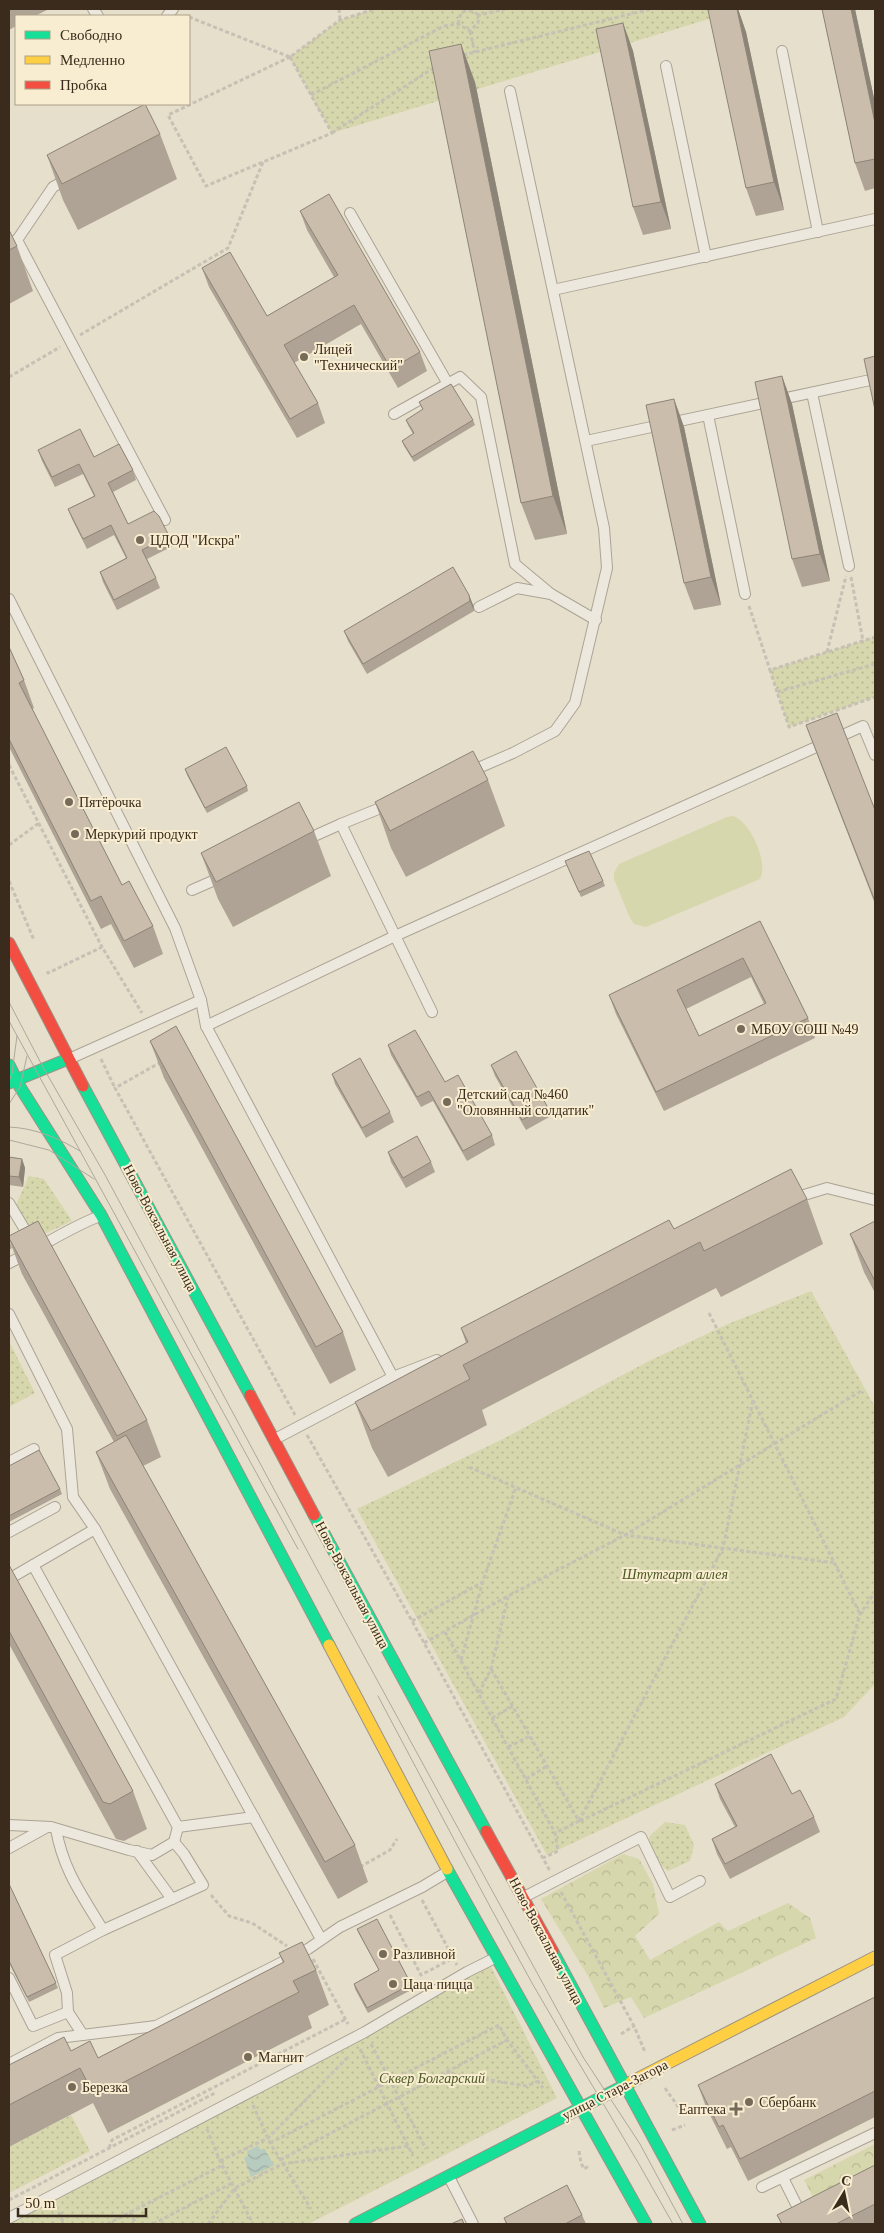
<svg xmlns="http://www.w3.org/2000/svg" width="884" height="2233" font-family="'Times New Roman',serif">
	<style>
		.green { fill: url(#green-dots) }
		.forest { fill: url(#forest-crowns) }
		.pitch { fill: #d6d7ac }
		.water { fill: url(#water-waves) }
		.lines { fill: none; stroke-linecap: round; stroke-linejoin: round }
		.lane-casing { stroke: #aba395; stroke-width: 12 }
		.fast-casing { stroke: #9b9385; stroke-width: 13 }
		.slow-casing { stroke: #9b9385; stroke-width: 13 }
		.jam-casing { stroke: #9b9385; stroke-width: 13 }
		.path { stroke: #c6c0b5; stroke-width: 3; stroke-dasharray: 4 2.5; stroke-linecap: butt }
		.lane { stroke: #ede8de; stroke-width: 10 }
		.fast { stroke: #16e098; stroke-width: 11 }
		.slow { stroke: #ffcf43; stroke-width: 11 }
		.jam { stroke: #f24e42; stroke-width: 11 }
		.tram { stroke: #aca89e; stroke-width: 1 }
		.wall { fill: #aea394; fill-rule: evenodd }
		.shaded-wall { fill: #8d8478 }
		.building { fill: #cabdac; stroke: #8d8478; fill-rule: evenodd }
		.poi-dot { fill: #766a59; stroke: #f8edd0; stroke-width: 2 }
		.labels { text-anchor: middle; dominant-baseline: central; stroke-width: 4; stroke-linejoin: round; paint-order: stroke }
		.poi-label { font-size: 14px; fill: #3a2b1c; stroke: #f8edd0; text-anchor: start }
		.street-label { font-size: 14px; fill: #3a2b1c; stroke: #f8edd0 }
		.park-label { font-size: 14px; font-style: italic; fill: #495821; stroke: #f8edd0 }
	</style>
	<defs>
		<pattern id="green-dots" width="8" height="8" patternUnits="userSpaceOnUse" patternTransform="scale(1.25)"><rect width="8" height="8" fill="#d6d7ac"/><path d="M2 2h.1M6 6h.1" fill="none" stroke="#b8b993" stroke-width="1.8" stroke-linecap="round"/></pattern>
		<pattern id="forest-crowns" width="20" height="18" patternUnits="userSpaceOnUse" patternTransform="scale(1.25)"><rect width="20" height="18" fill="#d6d7ac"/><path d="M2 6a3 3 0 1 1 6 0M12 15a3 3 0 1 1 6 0" fill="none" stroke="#b8b993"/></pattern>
		<pattern id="water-waves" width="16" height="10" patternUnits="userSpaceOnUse" patternTransform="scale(1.25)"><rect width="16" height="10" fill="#b7cbbf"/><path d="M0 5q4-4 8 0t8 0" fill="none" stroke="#9eaea4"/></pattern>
	</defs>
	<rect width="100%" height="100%" fill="#e6dfcb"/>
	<!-- green -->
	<g class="green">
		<polygon points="375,9 742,9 332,133 290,57 340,20"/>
		<polygon points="875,637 875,697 789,727 770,670"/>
		<polygon points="29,1176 44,1179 72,1221 36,1238 16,1205"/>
		<polygon points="811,1291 875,1407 874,1685 844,1717 547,1855 357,1509 503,1439 647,1362 728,1324"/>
		<polygon points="9,1341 35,1393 9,1407"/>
		<polygon points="665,1822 685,1825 694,1845 690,1861 668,1871 654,1859 649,1837"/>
		<polygon points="490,1965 557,2098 308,2224 9,2224 9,2214"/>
		<polygon points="71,2115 90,2151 9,2193 9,2147"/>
	</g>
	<!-- forest -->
	<g class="forest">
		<polygon points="623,1854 639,1859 653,1884 659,1914 635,1936 650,1960 719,1922 728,1931 788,1903 810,1918 816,1938 644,2018 631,1997 604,2008 588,1976 541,1899"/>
		<polygon points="875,2144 875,2175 817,2205 804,2180"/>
	</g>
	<!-- pitch -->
	<path class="pitch" d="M733,816C750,821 769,863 760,879L646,927L634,924L629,916L614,879V873L619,864L727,817Z"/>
	<!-- water -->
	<polygon class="water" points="258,2146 261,2150 264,2148 274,2165 251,2177 244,2158 248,2156 247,2151"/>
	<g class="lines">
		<!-- lane casing -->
		<g class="lane-casing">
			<g id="lane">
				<polyline points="93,9 98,16"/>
				<polyline points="167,16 173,9"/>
				<polyline points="782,51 818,232"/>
				<polyline points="666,66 706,257"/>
				<polyline points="350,213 448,384"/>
				<polyline points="17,240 165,520"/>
				<polyline points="9,244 17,240 53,187 69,178"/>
				<polyline points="553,290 875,219"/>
				<polyline points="812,393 849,566"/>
				<polyline points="394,414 460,377 481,397 515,564 551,594"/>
				<polyline points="708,415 745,594"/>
				<polyline points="586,441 875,379"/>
				<polyline points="9,599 175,928 201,1000 206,1026 393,1377"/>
				<polyline points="479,607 517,588 551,594 596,620"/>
				<polyline points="469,772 513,753 555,731 575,703 607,568 604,528 510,91"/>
				<polyline points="388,805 341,824 432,1012"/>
				<polyline points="303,841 341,824"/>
				<polyline points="192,890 224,876"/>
				<polyline points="206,1026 395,936 863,726 875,755"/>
				<polyline points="69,1059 201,1000"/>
				<polyline points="791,1199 827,1188 875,1200"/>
				<polyline points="9,1203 31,1240"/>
				<path d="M9,1263C40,1248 68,1228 100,1216"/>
				<polyline points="9,1314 67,1429 73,1497 95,1529 321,1939"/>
				<polyline points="275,1439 393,1377 437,1360"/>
				<polyline points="9,1462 34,1449"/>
				<polyline points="9,1532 55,1507"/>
				<polyline points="33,1565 178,1827 254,1817"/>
				<polyline points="9,1579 95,1529"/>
				<polyline points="9,1825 51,1827 129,1850 152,1855 174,1842 178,1827"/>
				<path d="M56,1829C63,1870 82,1895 103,1930L172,1899"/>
				<polyline points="9,1848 47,1827"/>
				<polyline points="137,1851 172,1899 203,1885 184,1854 174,1842"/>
				<polyline points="524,1897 641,1837 670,1897 700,1881"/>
				<polyline points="9,1978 33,2026 68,2012 83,2035"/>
				<polyline points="68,2012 67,1993 55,1955 103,1930"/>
				<polyline points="9,2064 58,2038 156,2026 308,1949 340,1927 422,1887 447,1872"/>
				<polyline points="449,2177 473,2224"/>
				<polyline points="783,2178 802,2216"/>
				<polyline points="762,2187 875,2133"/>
				<polyline points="9,2218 365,2032 467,1972 495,1958"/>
			</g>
		</g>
		<!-- fast casing -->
		<g class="fast-casing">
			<g id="fast">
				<polyline points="9,1065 20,1087 101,1215 329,1645"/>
				<polyline points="9,1083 68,1059"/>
				<polyline points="83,1086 250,1395"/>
				<polyline points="314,1515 486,1831"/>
				<polyline points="447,1869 646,2224"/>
				<polyline points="553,1952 700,2224"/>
				<polyline points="355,2224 631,2082"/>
			</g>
		</g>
		<!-- slow casing -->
		<g class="slow-casing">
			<g id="slow">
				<polyline points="329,1645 447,1869"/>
				<polyline points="631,2082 875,1957"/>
			</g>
		</g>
		<!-- jam casing -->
		<g class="jam-casing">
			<g id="jam">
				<polyline points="9,943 83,1086"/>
				<polyline points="250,1395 314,1515"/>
				<polyline points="486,1831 553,1952"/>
			</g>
		</g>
		<!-- path -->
		<g class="path">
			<polyline points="339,9 340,20"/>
			<polyline points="189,17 290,57 340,20 375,9"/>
			<path d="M458,24L461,13C468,9 472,11 479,15"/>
			<polyline points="470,31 475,53"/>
			<polyline points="463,55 651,9"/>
			<polygon points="290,57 332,133 206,186 168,115"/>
			<polyline points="311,95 444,26 458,24 470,31 478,23 479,15 505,9"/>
			<polyline points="332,133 435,67"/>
			<polyline points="80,335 228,248 263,162"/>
			<polyline points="9,377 60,347"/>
			<polyline points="851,577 863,641"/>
			<polyline points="749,606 770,670"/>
			<polyline points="827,652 846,576"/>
			<polyline points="875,664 777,692 789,727 875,697"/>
			<polyline points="777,692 770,670 875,637"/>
			<polyline points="9,765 102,947"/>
			<polyline points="9,845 39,823"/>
			<polyline points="9,881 34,940"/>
			<polyline points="48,971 48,973 102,947 142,1013"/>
			<polyline points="101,1059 115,1088"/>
			<polyline points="161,1062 115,1088 295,1415"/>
			<polyline points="709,1313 860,1614"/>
			<polyline points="307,1435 412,1621 550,1871"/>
			<polyline points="469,1467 625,1535 835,1563"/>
			<polyline points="412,1621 483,1582"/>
			<polyline points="445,1632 555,1833"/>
			<polyline points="424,1643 508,1596 625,1535 861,1391"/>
			<polyline points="461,1660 483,1581 516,1487"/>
			<polyline points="491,1669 579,1821 555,1833 558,1851 543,1858"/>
			<polyline points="479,1693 491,1669 508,1597"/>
			<polyline points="492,1718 513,1706"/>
			<polyline points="508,1747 530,1736"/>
			<polyline points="526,1779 547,1766"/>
			<polyline points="579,1821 723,1548 753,1400"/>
			<polyline points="580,1821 836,1699 860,1614 875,1592"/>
			<polyline points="360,1867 390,1850 397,1839"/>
			<polyline points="561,1892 634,2026 645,2052"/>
			<polyline points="211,1895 229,1916 252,1923 287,1946"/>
			<polyline points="422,1900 457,1965"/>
			<polyline points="390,1915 421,1975 453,1958"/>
			<polyline points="313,1959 348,2024"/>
			<polyline points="621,2034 634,2026"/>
			<polyline points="371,2044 426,2149"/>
			<polyline points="360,2049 413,2156"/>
			<polyline points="446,2073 527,2086 538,2081"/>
			<polyline points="665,2088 682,2112"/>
			<polyline points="253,2105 270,2143 311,2209"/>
			<polyline points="207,2129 220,2161 253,2224"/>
			<polyline points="672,2130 685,2125"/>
			<polyline points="270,2143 499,2025 507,2040 543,2088"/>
			<polyline points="109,2148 112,2140 346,2019"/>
			<polyline points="579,2151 581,2163 584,2169 590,2165"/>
			<polyline points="280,2160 507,2040"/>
			<polyline points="220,2161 268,2138 349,2056"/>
			<polyline points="9,2200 215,2093"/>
			<polyline points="56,2206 64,2224"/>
			<polyline points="130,2212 136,2224"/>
			<polyline points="107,2224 223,2165"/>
			<polyline points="153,2224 232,2183"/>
			<polyline points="208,2224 235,2188 282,2164 408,2146"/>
		</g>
		<!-- lane -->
		<use href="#lane" class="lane"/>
		<!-- fast -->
		<use href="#fast" class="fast"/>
		<!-- slow -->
		<use href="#slow" class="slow"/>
		<!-- jam -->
		<use href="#jam" class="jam"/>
		<!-- tram -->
		<g class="tram">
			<polyline points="9,1002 44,1069 104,1173 340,1612 583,2057 640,2144 683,2224"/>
			<polyline points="9,1021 298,1549"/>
			<polyline points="9,1082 12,1073 17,1036"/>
			<polyline points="9,1104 20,1087 27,1056"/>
			<path d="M9,1127C35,1128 58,1138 80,1151"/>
			<polyline points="9,1140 49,1150 94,1179"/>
			<path d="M378,1696C429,1792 479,1888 532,1983C578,2064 628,2142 673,2224"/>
		</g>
	</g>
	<!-- wall -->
	<g class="wall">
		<polygon points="9,9 49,9 35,16 16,16 16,26 9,30"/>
		<polygon points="713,9 738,9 746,32 784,210 756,216 746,188"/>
		<polygon points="822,9 855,9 875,103 875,188 865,191 855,163"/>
		<polygon points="623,23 633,51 671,229 643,235 633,207"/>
		<polygon points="475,82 567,534 535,540 521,503"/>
		<polygon points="160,134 177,179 78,230 63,200 47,155"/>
		<polygon points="300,211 420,352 427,371 398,388 361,324 294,363 318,403 325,423 297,438 209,287 202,268 267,316 334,277 307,230"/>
		<polygon points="9,230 17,246 33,291 9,304"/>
		<polygon points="782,376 792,404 830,581 802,587 792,559"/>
		<polygon points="674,399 684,427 721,605 694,610 684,583"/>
		<polygon points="419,402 473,420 475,425 414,462 404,446 402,441 413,434 408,425 406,420 423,410"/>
		<polygon points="38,450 94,457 133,470 136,480 113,492 128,524 169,536 173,546 147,559 156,578 160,588 117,610 103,582 100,572 126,558 114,535 87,549 72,519 68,509 94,496 83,474 55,487 42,461"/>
		<polygon points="469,595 473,605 474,611 367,674 348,641 344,631"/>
		<polygon points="9,647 24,680 34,708 32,709 122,885 153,926 163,954 134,968 111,924 101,929 9,747"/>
		<polygon points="806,725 875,810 875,904 820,762"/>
		<polygon points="185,769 247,786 248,791 207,813 187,775"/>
		<polygon points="488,780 505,826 406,877 391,848 375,802"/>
		<polygon points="314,831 331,876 233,927 218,899 201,853"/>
		<polygon points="565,861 603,881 605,886 581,897"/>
		<path d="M760,921L808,1018L815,1038L664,1111L616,1014L609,995ZM751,977L764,1004L699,1036L686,1009Z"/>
		<polygon points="150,1041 343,1332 356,1370 330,1384 164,1078"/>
		<polygon points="388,1045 445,1082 492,1135 495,1145 467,1161 433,1101 421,1107 391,1055"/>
		<polygon points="491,1065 547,1106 551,1116 526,1130 495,1076"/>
		<polygon points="332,1074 390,1112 394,1122 366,1138 335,1084"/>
		<polygon points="388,1152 431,1162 435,1172 406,1188 391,1162"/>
		<polygon points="9,1157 22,1159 25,1168 23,1187 9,1185"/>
		<polygon points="807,1199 823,1244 721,1297 716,1288 482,1410 487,1425 388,1477 372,1448 355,1402 466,1343 461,1328 674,1229"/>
		<polygon points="875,1221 875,1293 864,1272 850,1234"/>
		<polygon points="9,1236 147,1420 161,1457 143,1466 355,1845 368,1882 338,1899 110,1489 96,1452 114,1442 22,1274 9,1239"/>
		<polygon points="9,1240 12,1248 9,1250"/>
		<polygon points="9,1466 60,1489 62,1494 9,1522"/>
		<polygon points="9,1565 133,1791 147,1829 124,1841 116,1839 9,1644"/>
		<polygon points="715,1784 792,1794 814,1817 820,1832 730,1879 717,1854 712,1839 735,1827 720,1799"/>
		<polygon points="9,1884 58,1988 29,2002 9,1963"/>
		<polygon points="357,1929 411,1984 413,1989 368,2013 355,1989 354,1984 379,1970 359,1934"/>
		<polygon points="279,1953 316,1970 329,2005 308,2016 312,2028 108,2133 93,2103 9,2147 9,2065 71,2051 98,2058 283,1963"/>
		<polygon points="875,1997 875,2117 748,2181 731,2147 727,2149 706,2107 698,2085"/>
		<polygon points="875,2165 875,2224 781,2224 777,2215"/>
		<polygon points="582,2215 586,2224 506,2224 504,2218"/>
	</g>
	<!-- shaded-wall -->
	<g class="shaded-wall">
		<polygon points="737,9 738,9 746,32 784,210 774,182"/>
		<polygon points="851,9 855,9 875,103 875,123"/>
		<polygon points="623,23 633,51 671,229 661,202"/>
		<polygon points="461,44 475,82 567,534 553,496"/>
		<polygon points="782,376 792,404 830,581 820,554"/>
		<polygon points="674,399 684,427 721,605 711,577"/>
		<polygon points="469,595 473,605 474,611 470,601"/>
		<polygon points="22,1159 25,1168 23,1187 19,1177"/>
	</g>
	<!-- building -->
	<g class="building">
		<polygon points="713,9 737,9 774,182 746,188 708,10"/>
		<polygon points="822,9 851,9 875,123 875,159 855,163"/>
		<polygon points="623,23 661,202 633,207 596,29"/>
		<polygon points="461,44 553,496 521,503 429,51"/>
		<polygon points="145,104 160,134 62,184 47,155"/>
		<polygon points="329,194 420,352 391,369 354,305 284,345 318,403 290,419 202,268 230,252 267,316 338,275 300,211"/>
		<polygon points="9,230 17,246 9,250"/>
		<polygon points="875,356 875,410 864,359"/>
		<polygon points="782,376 820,554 792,559 755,382"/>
		<polygon points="451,384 473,420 412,457 402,441 414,433 406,420 423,409 419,402"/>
		<polygon points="674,399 711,577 684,583 646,405"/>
		<polygon points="80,429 94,457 119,444 133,470 108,483 128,524 154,511 159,516 169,536 142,550 156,578 114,600 100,572 127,558 111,525 83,539 68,509 95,496 79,464 52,477 38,450"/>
		<polygon points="453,567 469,595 470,601 363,664 344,631"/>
		<polygon points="9,647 24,680 19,683 122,885 129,881 153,926 124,941 101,896 91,901 9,739"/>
		<polygon points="837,713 875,810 875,901 806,725"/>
		<polygon points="226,747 247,786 205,808 185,769"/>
		<polygon points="473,751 488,780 390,831 375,802"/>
		<polygon points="299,802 314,831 216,882 201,853"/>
		<polygon points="589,851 603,881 579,892 565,861"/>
		<path d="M760,921L808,1018L656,1092L609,995ZM743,958L766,1003L699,1036L677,990Z"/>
		<polygon points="176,1026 343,1332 316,1347 150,1041"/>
		<polygon points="415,1030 445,1082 458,1075 492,1135 463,1151 429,1091 417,1097 388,1045"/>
		<polygon points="516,1051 547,1106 522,1120 491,1065"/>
		<polygon points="360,1058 390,1112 362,1128 332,1074"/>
		<polygon points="417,1136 431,1162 403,1178 388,1152"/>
		<polygon points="9,1157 22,1159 19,1177 9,1176"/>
		<polygon points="791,1169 807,1199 704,1251 700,1242 463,1365 470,1379 371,1431 355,1402 468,1342 461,1328 669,1220 674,1229"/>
		<polygon points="38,1221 147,1420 117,1436 9,1238 9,1236"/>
		<polygon points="875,1221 875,1281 850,1234"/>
		<polygon points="126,1435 355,1845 325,1862 96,1452"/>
		<polygon points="39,1450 60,1489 9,1516 9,1466"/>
		<polygon points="9,1565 133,1791 110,1804 103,1802 9,1631"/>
		<polygon points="771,1754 792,1794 800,1790 814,1817 725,1864 712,1839 737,1826 715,1784"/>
		<polygon points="9,1884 56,1983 27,1997 9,1961"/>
		<polygon points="377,1919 411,1984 367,2008 354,1984 379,1970 357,1929"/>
		<polygon points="302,1942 316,1970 293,1981 299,1992 95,2097 80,2068 9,2105 9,2065 64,2037 71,2051 90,2041 98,2058 284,1962 279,1953"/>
		<polygon points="875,1997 875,2091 740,2159 723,2125 719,2127 698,2085"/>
		<polygon points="875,2165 875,2204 836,2224 782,2224 777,2215"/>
		<polygon points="567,2185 582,2215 565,2224 507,2224 504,2218"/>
		<polygon points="462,2219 464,2224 451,2224"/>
	</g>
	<!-- markers -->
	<g class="poi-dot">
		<circle cx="304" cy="357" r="5"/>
		<circle cx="140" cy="540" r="5"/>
		<circle cx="69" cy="802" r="5"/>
		<circle cx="75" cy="834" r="5"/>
		<circle cx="741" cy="1029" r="5"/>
		<circle cx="447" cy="1102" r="5"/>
		<circle cx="383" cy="1954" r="5"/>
		<circle cx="393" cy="1984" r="5"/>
		<circle cx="248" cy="2057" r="5"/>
		<circle cx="72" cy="2087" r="5"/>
		<circle cx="749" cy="2102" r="5"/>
		<path d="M733.5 2101.5h5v5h5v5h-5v5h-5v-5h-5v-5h5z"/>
	</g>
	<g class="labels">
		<!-- poi labels -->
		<g class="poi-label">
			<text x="314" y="349">Лицей<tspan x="314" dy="16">"Технический"</tspan></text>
			<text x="150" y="540">ЦДОД "Искра"</text>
			<text x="79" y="802">Пятёрочка</text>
			<text x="85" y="834">Меркурий продукт</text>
			<text x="751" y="1029">МБОУ СОШ №49</text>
			<text x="457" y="1094">Детский сад №460<tspan x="457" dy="16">"Оловянный солдатик"</tspan></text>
			<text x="393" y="1954">Разливной</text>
			<text x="403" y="1984">Цаца пицца</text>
			<text x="258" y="2057">Магнит</text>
			<text x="82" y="2087">Березка</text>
			<text x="759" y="2102">Сбербанк</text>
			<text x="726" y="2109" text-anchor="end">Еаптека</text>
		</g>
		<!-- street labels -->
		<g class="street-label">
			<text transform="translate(160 1228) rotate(62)">Ново-Вокзальная улица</text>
			<text transform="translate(352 1585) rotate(62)">Ново-Вокзальная улица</text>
			<text transform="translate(546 1941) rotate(62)">Ново-Вокзальная улица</text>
			<text transform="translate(615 2090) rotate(-27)">улица Стара-Загора</text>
		</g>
		<!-- park labels -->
		<g class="park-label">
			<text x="675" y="1574">Штутгарт аллея</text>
			<text x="432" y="2078">Сквер Болгарский</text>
		</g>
	</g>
	<!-- border -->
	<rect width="884" height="2233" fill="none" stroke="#3a2b1c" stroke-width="20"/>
	<!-- legend -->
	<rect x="15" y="15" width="175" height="90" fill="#f8edd0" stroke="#ac9f88"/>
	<rect x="25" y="31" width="25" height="8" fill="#16e098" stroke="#ac9f88"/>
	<text x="60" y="40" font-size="15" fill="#3a2b1c">Свободно</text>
	<rect x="25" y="56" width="25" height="8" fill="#ffcf43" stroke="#ac9f88"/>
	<text x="60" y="65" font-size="15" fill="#3a2b1c">Медленно</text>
	<rect x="25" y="81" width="25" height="8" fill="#f24e42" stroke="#ac9f88"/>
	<text x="60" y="90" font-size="15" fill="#3a2b1c">Пробка</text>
	<!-- north arrow -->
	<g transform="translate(844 2193) rotate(10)" stroke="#f8edd0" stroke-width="4" paint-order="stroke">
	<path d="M0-4L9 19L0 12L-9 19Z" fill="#3a2b1c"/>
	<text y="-8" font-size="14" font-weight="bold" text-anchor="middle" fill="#3a2b1c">С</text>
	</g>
	<!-- scale -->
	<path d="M18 2208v8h128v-8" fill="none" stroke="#3a2b1c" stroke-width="2.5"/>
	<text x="25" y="2208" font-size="15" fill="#3a2b1c" stroke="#f8edd0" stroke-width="4" paint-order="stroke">50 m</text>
</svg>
